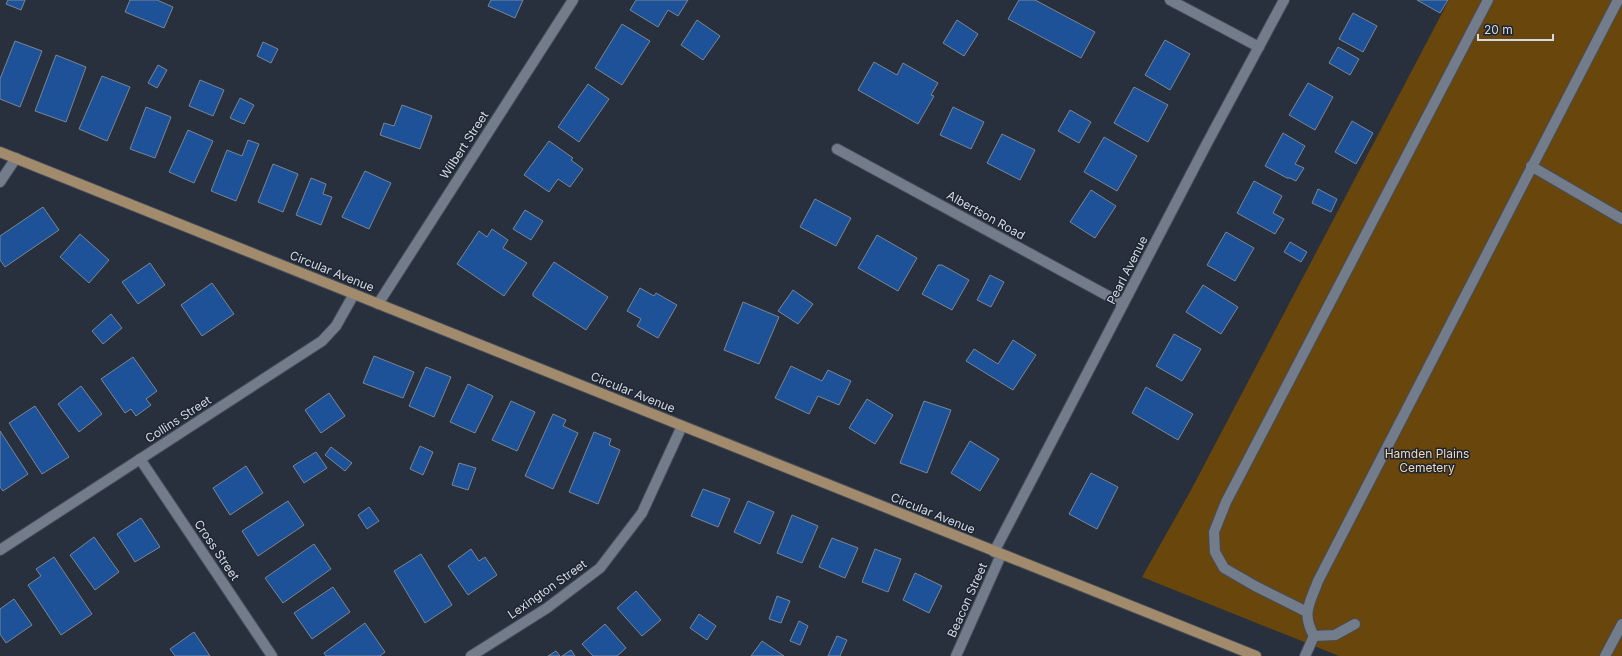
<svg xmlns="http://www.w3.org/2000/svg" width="1622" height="656" font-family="Inter,sans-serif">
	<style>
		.green { fill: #68460c }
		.building { fill: #1e5298; stroke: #7a8594 }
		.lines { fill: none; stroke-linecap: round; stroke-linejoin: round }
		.minor-casing { stroke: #474e59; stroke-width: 12 }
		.major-casing { stroke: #474e59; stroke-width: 12 }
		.minor { stroke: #727c8b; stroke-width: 10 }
		.major { stroke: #a18b6c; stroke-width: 10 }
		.labels { text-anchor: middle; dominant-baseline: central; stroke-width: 3; stroke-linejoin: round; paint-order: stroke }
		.street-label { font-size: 12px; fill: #d4dae2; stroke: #1e2633 }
		.park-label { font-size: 12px; fill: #f5d7af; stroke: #1e2633 }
	</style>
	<rect width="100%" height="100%" fill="#28303d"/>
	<!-- green -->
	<polygon class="green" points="1449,0 1622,0 1622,656 1339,656 1142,577 1191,490"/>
	<!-- building -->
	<g class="building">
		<polygon points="8,0 25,0 21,10 6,4"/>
		<polygon points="130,0 157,0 173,7 164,28 125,12"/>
		<polygon points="491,0 523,0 515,18 488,6"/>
		<polygon points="636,0 688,0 678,16 668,10 658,27 630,10"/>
		<polygon points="1019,0 1035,0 1095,32 1081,58 1008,19"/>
		<polygon points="1417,0 1448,0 1440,13"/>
		<polygon points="1353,13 1377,26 1363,52 1339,39"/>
		<polygon points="697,20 720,36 703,60 681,45"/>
		<polygon points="957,20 978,34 964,56 943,43"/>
		<polygon points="622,24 650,41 622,85 595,68"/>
		<polygon points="1165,40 1190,54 1170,90 1145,75"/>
		<polygon points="15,41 42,51 20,107 0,99 0,79"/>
		<polygon points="263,42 278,49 271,63 257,56"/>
		<polygon points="1338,47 1359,59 1350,75 1329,63"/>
		<polygon points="56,55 86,67 66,122 35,111"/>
		<polygon points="874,62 897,75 903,63 938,83 931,95 934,96 918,124 858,90"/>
		<polygon points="158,65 167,70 157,88 148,83"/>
		<polygon points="102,76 130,87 107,141 79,129"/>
		<polygon points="200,80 224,90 213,116 189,106"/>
		<polygon points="1308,83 1333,97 1315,130 1289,115"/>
		<polygon points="588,84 609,99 579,142 558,127"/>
		<polygon points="1134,87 1168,105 1148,142 1114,123"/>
		<polygon points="240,98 254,105 244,124 230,118"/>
		<polygon points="402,105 432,116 420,149 380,135 384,123 394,126"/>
		<polygon points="146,107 171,117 155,158 130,149"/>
		<polygon points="953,107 984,122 971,149 940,135"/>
		<polygon points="1070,110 1091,122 1079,143 1058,131"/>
		<polygon points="1352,121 1373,133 1356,164 1335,152"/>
		<polygon points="188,130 213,141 194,183 169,172"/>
		<polygon points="1283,133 1305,146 1295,164 1304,168 1296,181 1290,178 1287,178 1265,166"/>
		<polygon points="1002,134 1035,150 1020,180 987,163"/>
		<polygon points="1104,137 1137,156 1117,191 1084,172"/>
		<polygon points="248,140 259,144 236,201 211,191 227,150 242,156"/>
		<polygon points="549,141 573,158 571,160 583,169 570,187 558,179 549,192 524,175"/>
		<polygon points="273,164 298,174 283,212 258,202"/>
		<polygon points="365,171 391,183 369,229 342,217"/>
		<polygon points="311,178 326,184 323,194 332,197 321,225 296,215"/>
		<polygon points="1254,181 1282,196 1273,213 1284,219 1275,234 1237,213"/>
		<polygon points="1318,189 1337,199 1331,212 1312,203"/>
		<polygon points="1091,190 1116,206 1095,238 1070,222"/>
		<polygon points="815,199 851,218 836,246 800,227"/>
		<polygon points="43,207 59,230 5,267 0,260 0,236"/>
		<polygon points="525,210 543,221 531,240 513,229"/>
		<polygon points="492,229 508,240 503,248 527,263 504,296 457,264 479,231 487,237"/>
		<polygon points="1226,232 1254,248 1235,281 1207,265"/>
		<polygon points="80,234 109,260 89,283 60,257"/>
		<polygon points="877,235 917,258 898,291 858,268"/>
		<polygon points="1290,242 1307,252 1301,262 1284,252"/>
		<polygon points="554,262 608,297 586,330 533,296 533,293"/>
		<polygon points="150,263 165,285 138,304 122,282"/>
		<polygon points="938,265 942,265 969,280 952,310 922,294"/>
		<polygon points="990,275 1004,282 991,307 977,300"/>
		<polygon points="212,283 234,314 202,336 181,305"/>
		<polygon points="1203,285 1238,307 1221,334 1186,312"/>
		<polygon points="640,288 654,296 656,293 677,305 658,338 637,326 641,319 627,311"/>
		<polygon points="793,290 813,304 798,324 778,311"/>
		<polygon points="743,302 779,317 759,364 724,350"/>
		<polygon points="111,314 122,328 103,344 92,331"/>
		<polygon points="1174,334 1201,349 1182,381 1156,366"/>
		<polygon points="1013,340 1036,355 1013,390 966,361 974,349 998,364"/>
		<polygon points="374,356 414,372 403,398 363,383"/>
		<polygon points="133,357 157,391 146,399 151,405 136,416 131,409 125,413 101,379"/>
		<polygon points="791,366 822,381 828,370 851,381 839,405 818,396 809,414 775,398"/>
		<polygon points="426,367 451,377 434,417 409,406"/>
		<polygon points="468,384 493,396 475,433 450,422"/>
		<polygon points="81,386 102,414 79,432 58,404"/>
		<polygon points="1146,387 1193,414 1178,440 1132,413"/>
		<polygon points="329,393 345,416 321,433 305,410"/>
		<polygon points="867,399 893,415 875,444 849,428"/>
		<polygon points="511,401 535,412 517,451 492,440"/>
		<polygon points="924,401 951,410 927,473 900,463"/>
		<polygon points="35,406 69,457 42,474 9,423"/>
		<polygon points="553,414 566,420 563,426 578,433 553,489 525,476"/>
		<polygon points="0,431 28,474 3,491 0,487"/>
		<polygon points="594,432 611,439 609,445 620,450 598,504 569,492"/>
		<polygon points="970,441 999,459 980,491 951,473"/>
		<polygon points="420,446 433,452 423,475 410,469"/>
		<polygon points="331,447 352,463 345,471 325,455"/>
		<polygon points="316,452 327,468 304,483 293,466"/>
		<polygon points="459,463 476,468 468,490 452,485"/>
		<polygon points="246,466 263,493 230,515 213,488"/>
		<polygon points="1091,473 1118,487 1097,529 1069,514"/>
		<polygon points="703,489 730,499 718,527 691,516"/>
		<polygon points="288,501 304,525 258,556 242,531"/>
		<polygon points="748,501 774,512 760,544 734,532"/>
		<polygon points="369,507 379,521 367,529 358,515"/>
		<polygon points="792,515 818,526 802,563 777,553"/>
		<polygon points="141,518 160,547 135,562 117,534"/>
		<polygon points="94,537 119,572 95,590 70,555"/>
		<polygon points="832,538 858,548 845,578 819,567"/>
		<polygon points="314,544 331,569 283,603 265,578"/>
		<polygon points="471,549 479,561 485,557 497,575 468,595 448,566"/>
		<polygon points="875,549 901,559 888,592 862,582"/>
		<polygon points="421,554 452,605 425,623 394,571"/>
		<polygon points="54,557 92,614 61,635 28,585 41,576 36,569"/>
		<polygon points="915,573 942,586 929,613 903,600"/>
		<polygon points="333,587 350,612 312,639 294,613"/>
		<polygon points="636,591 661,620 642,636 617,608"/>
		<polygon points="777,596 790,601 781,623 769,619"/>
		<polygon points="14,599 32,625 6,643 0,634 0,609"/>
		<polygon points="699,614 716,626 707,640 690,628"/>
		<polygon points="799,621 808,626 800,645 790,641"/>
		<polygon points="365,623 385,652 380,656 326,656 324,653"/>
		<polygon points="605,624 626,648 617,656 593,656 582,644"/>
		<polygon points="194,632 210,656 175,656 170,649"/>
		<polygon points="837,636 847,640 840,656 828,656"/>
		<polygon points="762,641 784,656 751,656"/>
		<polygon points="571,650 575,656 562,656"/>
		<polygon points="556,651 560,656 548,656"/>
	</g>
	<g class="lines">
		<!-- minor casing -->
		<g class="minor-casing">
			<g id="minor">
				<polyline points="1170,0 1259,47"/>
				<polyline points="837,149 1123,304"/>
				<polyline points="1531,166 1622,219"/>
				<polyline points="0,182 16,158"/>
				<polyline points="378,304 573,0"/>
				<polyline points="140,459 272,656"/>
				<polyline points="0,550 322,341 336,326 354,294"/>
				<polyline points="994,552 1205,147 1284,0"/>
				<polyline points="1307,612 1255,586 1224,568 1215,552 1214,532 1226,502 1488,0"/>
				<path d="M1314,636C1301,613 1310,603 1318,581L1618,0"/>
				<polyline points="1314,636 1335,635 1355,624"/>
				<polyline points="471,656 547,608 600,568 642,513 682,426"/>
				<polyline points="956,656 1001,555"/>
				<polyline points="1305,656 1314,636"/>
				<polyline points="1605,656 1622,624"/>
			</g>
		</g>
		<!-- major casing -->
		<g class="major-casing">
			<polyline id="major" points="0,152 1256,656"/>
		</g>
		<!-- minor -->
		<use href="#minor" class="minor"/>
		<!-- major -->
		<use href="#major" class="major"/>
	</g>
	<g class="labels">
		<!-- street labels -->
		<g class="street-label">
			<text transform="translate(464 145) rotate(-57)">Wilbert Street</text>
			<text transform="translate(986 215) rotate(29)">Albertson Road</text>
			<text transform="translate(1127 270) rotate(-63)">Pearl Avenue</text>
			<text transform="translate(332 271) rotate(22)">Circular Avenue</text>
			<text transform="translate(633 392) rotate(22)">Circular Avenue</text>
			<text transform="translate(178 419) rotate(-33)">Collins Street</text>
			<text transform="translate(933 513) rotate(22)">Circular Avenue</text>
			<text transform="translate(217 550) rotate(56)">Cross Street</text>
			<text transform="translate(547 589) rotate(-35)">Lexington Street</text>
			<text transform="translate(967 600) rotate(-66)">Beacon Street</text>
		</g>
		<!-- park labels -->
		<g class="park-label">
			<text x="1427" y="453">Hamden Plains<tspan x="1427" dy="14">Cemetery</tspan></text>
		</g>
	</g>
	<!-- scale -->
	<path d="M1478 34v6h75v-6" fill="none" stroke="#d4dae2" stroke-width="2"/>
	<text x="1484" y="34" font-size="12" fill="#d4dae2" stroke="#1e2633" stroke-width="3" paint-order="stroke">20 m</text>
</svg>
